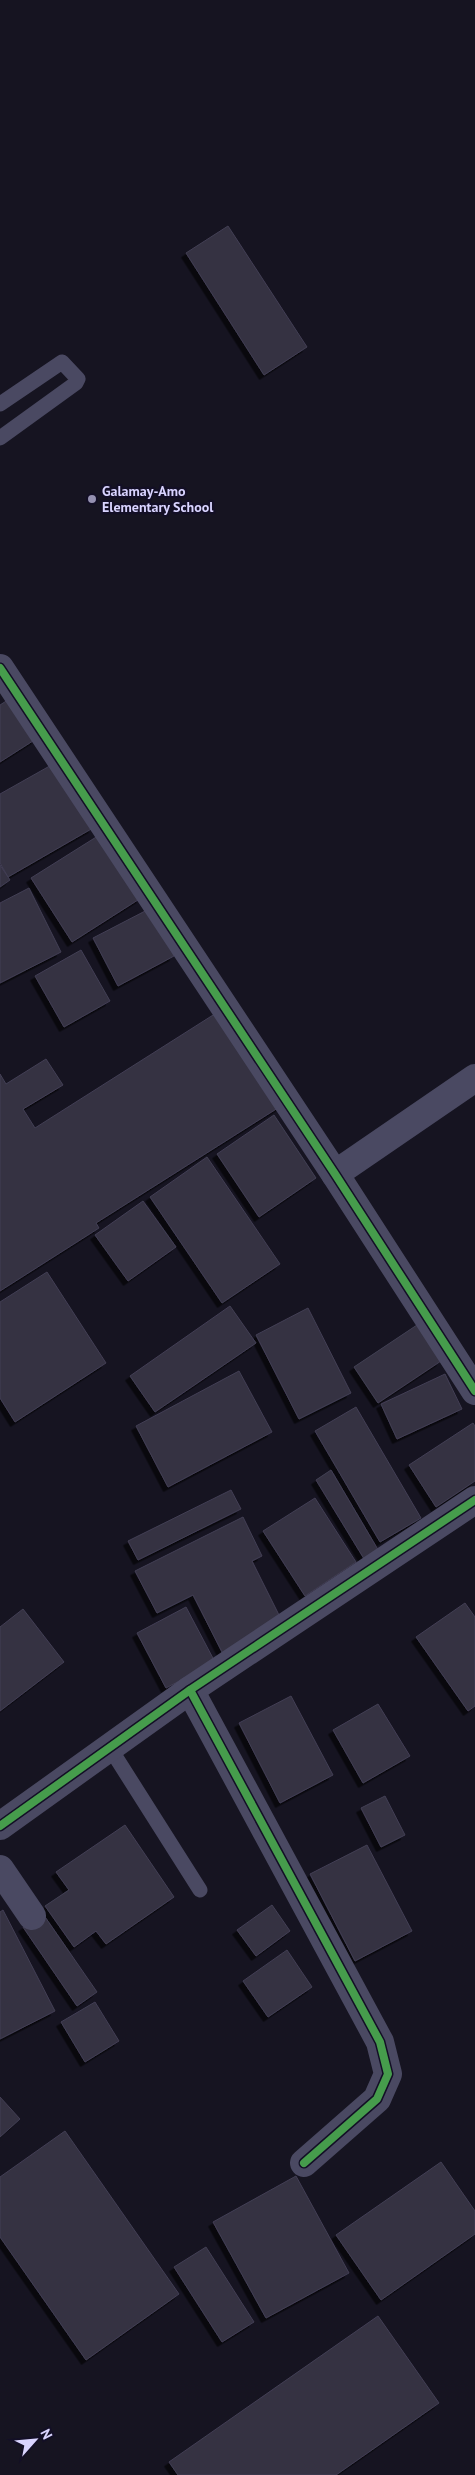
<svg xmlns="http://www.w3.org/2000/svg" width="475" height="2475" font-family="'PT Sans',sans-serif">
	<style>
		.building { fill: #343243; stroke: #433f54; filter: url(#shadow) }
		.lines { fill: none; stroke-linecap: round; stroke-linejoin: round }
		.service { stroke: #4a4962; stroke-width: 15 }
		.minor { stroke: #4a4962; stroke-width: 28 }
		.cycleway-casing { stroke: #130f26; stroke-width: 11 }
		.cycleway { stroke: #469c4c; stroke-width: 8 }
		.poi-dot { fill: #9591b1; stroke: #130f26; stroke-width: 2 }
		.labels { text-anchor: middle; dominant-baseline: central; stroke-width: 4.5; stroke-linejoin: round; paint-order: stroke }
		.poi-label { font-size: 14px; font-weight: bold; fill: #d9d4ff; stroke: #130f26; text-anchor: start }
	</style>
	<defs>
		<filter id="shadow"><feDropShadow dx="-4.5" dy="4.5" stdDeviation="0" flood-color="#0009"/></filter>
	</defs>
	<rect width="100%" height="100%" fill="#161421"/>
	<!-- building -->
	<g class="building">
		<polygon points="228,226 307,347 264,375 186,253"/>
		<polygon points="11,698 36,739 0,762 0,705"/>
		<polygon points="55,763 93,828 8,877 0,863 0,794"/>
		<polygon points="101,834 141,898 72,942 31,878"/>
		<polygon points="0,865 10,880 0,887"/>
		<polygon points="29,888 61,952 0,983 0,903"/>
		<polygon points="149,909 174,956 118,986 93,938"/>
		<polygon points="81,950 110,1001 64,1027 35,976"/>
		<polygon points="221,1010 281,1106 96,1223 99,1228 0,1291 0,1074 6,1084 46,1059 63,1085 23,1109 35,1128"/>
		<polygon points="274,1115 316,1178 259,1217 217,1154"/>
		<polygon points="207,1157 280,1264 222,1303 150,1197"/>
		<polygon points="143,1201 176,1247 128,1281 95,1235"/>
		<polygon points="47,1272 106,1363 15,1422 0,1398 0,1302"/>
		<polygon points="230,1306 256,1343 155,1412 130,1376"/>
		<polygon points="308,1308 351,1393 299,1419 256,1335"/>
		<polygon points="417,1325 441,1361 378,1403 354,1367"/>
		<polygon points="239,1371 272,1432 168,1487 136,1426"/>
		<polygon points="445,1374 462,1409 397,1439 381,1404"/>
		<polygon points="356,1407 421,1518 380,1542 315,1431"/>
		<polygon points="473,1423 475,1426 475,1481 436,1507 409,1465"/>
		<polygon points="331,1470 380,1553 366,1562 316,1480"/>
		<polygon points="231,1490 241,1509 138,1560 128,1541"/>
		<polygon points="315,1498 356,1562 305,1596 263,1531"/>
		<polygon points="243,1517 262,1556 252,1561 283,1623 223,1654 193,1595 157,1613 135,1571"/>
		<polygon points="465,1603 475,1617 475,1706 468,1711 416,1637"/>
		<polygon points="186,1607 215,1662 166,1688 137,1633"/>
		<polygon points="23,1609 64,1662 0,1711 0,1627"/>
		<polygon points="291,1696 333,1775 280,1803 239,1723"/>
		<polygon points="378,1704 410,1756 363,1783 333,1730"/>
		<polygon points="385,1796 405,1835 381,1847 361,1808"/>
		<polygon points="125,1825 174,1897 106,1944 96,1931 74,1947 45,1906 69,1890 56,1872"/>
		<polygon points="367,1845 412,1931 355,1961 310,1874"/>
		<polygon points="272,1905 290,1931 256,1956 237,1930"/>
		<polygon points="3,1910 55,2011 0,2039 0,1912"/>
		<polygon points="43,1914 97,1992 77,2006 23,1927"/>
		<polygon points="287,1950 312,1987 268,2017 243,1981"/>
		<polygon points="95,2002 119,2041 85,2062 61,2022"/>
		<polygon points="0,2097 20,2119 0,2137"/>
		<polygon points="65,2131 179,2294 86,2360 0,2237 0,2177"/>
		<polygon points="441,2162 475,2211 475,2234 381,2300 336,2235"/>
		<polygon points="296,2176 349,2273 266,2318 213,2222"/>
		<polygon points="206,2247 254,2322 222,2342 174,2267"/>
		<polygon points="378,2316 439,2403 336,2475 178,2475 169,2462"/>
	</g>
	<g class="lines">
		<!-- service -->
		<g class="service">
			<polyline points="0,404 62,362 78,379 76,383 0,438"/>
			<polyline points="110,1748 200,1890"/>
		</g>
		<!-- minor -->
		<g class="minor">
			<polyline points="0,668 335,1174 475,1391"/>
			<polyline points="335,1174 475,1078"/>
			<polyline points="190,1690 380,2042 388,2074 377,2099 304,2163"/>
			<polyline points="0,1826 190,1690 475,1500"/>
			<polyline points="0,1869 32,1916"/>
		</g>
		<!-- cycleway casing -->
		<g class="cycleway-casing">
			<g id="cycleway">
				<polyline points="0,668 335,1174 475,1391"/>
				<polyline points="190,1690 380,2042 388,2074 377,2099 304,2163"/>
				<polyline points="0,1826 190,1690 475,1500"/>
			</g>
		</g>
		<!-- cycleway -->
		<use href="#cycleway" class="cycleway"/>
	</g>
	<!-- markers -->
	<circle class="poi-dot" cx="92" cy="499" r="5"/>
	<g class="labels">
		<!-- poi labels -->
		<g class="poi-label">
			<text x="102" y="491">Galamay-Amo<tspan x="102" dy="16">Elementary School</tspan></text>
		</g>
	</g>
	<!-- north arrow -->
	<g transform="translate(35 2440) rotate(63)" stroke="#130f26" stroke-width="4" paint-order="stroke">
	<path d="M0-4L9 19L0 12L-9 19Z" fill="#d9d4ff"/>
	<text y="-8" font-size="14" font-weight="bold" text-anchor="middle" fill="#d9d4ff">N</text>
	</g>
</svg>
